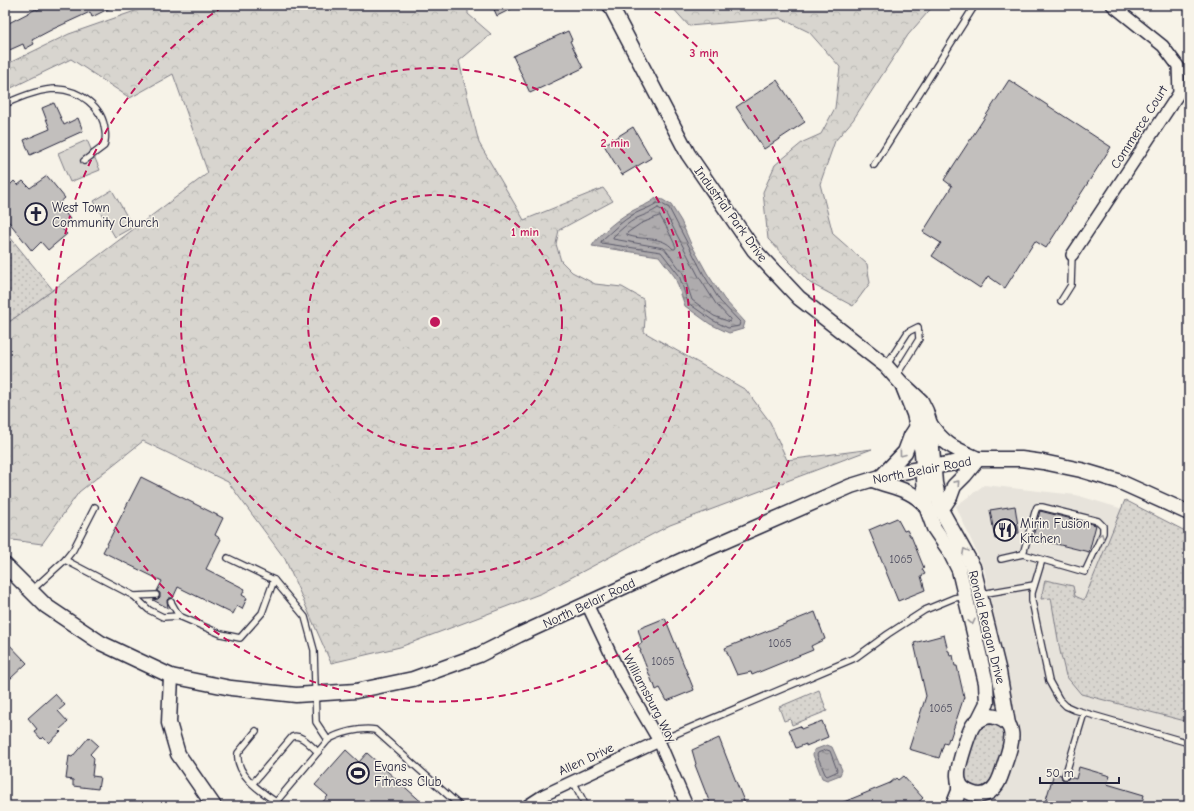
<svg xmlns="http://www.w3.org/2000/svg" width="1194" height="811" font-family="'Comic Neue',sans-serif">
	<style>
		.built { fill: #e7e3db }
		.grass { fill: url(#grass-dots); stroke: #7d7c85 }
		.forest { fill: url(#forest-crowns); stroke: #7d7c85 }
		.park { fill: #d8d5cf; stroke: #7d7c85 }
		.water { fill: url(#water-ripples); stroke: #76747f }
		.lines { fill: none; stroke-linecap: round; stroke-linejoin: round }
		.shore { stroke: #5a5969; stroke-width: 1 }
		.building { fill: #c2bfbd; stroke: #22223b }
		.service-casing { stroke: #22223b; stroke-width: 8 }
		.minor-casing { stroke: #22223b; stroke-width: 14 }
		.tertiary-casing { stroke: #22223b; stroke-width: 17 }
		.service { stroke: #f7f3e8; stroke-width: 5.5 }
		.minor { stroke: #f7f3e8; stroke-width: 11 }
		.tertiary { stroke: #f7f3e8; stroke-width: 14 }
		.oneway { stroke: #97959a }
		.ring { fill: none; stroke: #c2185b; stroke-width: 2; stroke-dasharray: 7 5 }
		.labels { text-anchor: middle; dominant-baseline: central; stroke-width: 3; stroke-linejoin: round; paint-order: stroke }
		.number-label { font-size: 11px; fill: #4a495c }
		.street-label { font-size: 13px; fill: #22223b; stroke: #f7f3e8 }
		.poi-label { font-size: 13px; fill: #22223b; stroke: #f7f3e8; text-anchor: start }
		.centre { fill: #c2185b; stroke: #f7f3e8; stroke-width: 2 }
		.ring-label { font-size: 12px; text-anchor: middle; font-weight: bold; fill: #c2185b; stroke: #f7f3e8; stroke-width: 3; stroke-linejoin: round; paint-order: stroke }
	</style>
	<defs>
		<pattern id="grass-dots" width="8" height="8" patternUnits="userSpaceOnUse"><rect width="8" height="8" fill="#d8d5cf"/><path d="M2 2h.1M6 6h.1" fill="none" stroke="#b9b7b3" stroke-width="1.8" stroke-linecap="round"/></pattern>
		<pattern id="forest-crowns" width="20" height="18" patternUnits="userSpaceOnUse"><rect width="20" height="18" fill="#d8d5cf"/><path d="M2 6a3 3 0 1 1 6 0M12 15a3 3 0 1 1 6 0" fill="none" stroke="#b9b7b3"/></pattern>
		<pattern id="water-ripples" width="26" height="14" patternUnits="userSpaceOnUse"><rect width="26" height="14" fill="#aeabad"/><path d="M2 4q2-2 4 0t4 0M15 11q2-2 4 0t4 0" fill="none" stroke="#8d8b8e"/></pattern>
	</defs>
	<rect width="100%" height="100%" fill="#f7f3e8"/>
	<filter id="ink" filterUnits="userSpaceOnUse"><feTurbulence type="fractalNoise" baseFrequency=".025" numOctaves="2"/><feDisplacementMap in="SourceGraphic" scale="8" xChannelSelector="R" yChannelSelector="G"/><feConvolveMatrix kernelMatrix="1 2 1 2 8 2 1 2 1" color-interpolation-filters="sRGB"/></filter>
	<g filter="url(#ink)">
		<!-- built -->
		<polygon class="built" points="984,485 1076,495 1133,512 1189,539 1189,806 984,806 1000,793 1021,737 1012,702 984,569 956,506"/>
		<!-- grass -->
		<g class="grass">
			<polygon points="5,231 53,290 5,325"/>
			<polygon points="1125,500 1189,533 1189,722 1081,694 1066,676 1060,651 1051,598 1041,599 1045,580 1073,586 1075,596 1084,600"/>
			<polygon points="819,690 827,711 792,725 790,719 784,721 779,707"/>
			<path d="M991,722L1002,726L1007,733L995,779L986,789H973L966,782L964,771L977,731C981,726 985,724 991,722Z"/>
		</g>
		<!-- forest -->
		<g class="forest">
			<polygon points="152,5 468,5 468,14 491,34 459,61 479,143 524,220 603,188 613,201 559,230 556,244 561,261 572,272 595,284 622,287 643,299 645,319 644,332 746,390 770,422 787,460 872,449 670,525 542,593 482,616 400,647 331,663 285,559 228,482 143,441 79,492 42,544 5,539 5,325 53,290 208,173 173,74 130,98 71,59 5,91 5,65 69,34"/>
			<polygon points="670,5 934,5 908,35 853,120 835,141 820,184 833,234 867,264 870,283 853,306 810,283 768,239 763,192 775,165 803,142 821,134 835,108 840,67 809,32 780,18 689,26"/>
		</g>
		<!-- park -->
		<g class="park">
			<polygon points="87,140 100,170 70,182 58,153"/>
			<polygon points="112,190 133,227 115,237 94,201"/>
		</g>
		<!-- water -->
		<g class="water">
			<path d="M656,198L663,200L671,205L681,221L690,242L707,273L724,299L745,322L743,329L729,333L710,324L685,306L675,277L659,256L592,246C599,234 621,216 634,210C642,206 649,204 656,198Z"/>
			<polygon points="827,745 832,747 842,770 840,775 827,780 822,778 813,755 814,750"/>
		</g>
		<g class="lines">
			<!-- shore -->
			<g class="shore">
				<path d="M657,203L662,204L669,208L704,275L720,301L740,322L739,326L728,328L712,320L688,303L679,275L661,252L601,243L602,240C612,231 622,221 634,214C642,210 650,208 657,203Z"/>
				<path d="M658,208L665,212L699,277L716,304L730,319V322L714,316L692,300L683,273L664,248L613,239V237C620,230 628,223 637,218C644,215 651,213 658,208Z"/>
				<path d="M660,216L667,228L676,247L675,249H673C662,235 642,241 627,235V233L640,224Z"/>
				<polygon points="827,750 830,751 837,770 836,772 827,776 825,774 817,755 818,753"/>
			</g>
		</g>
		<!-- building -->
		<g class="building">
			<polygon points="48,5 116,5 92,17 90,12 53,29 32,40 34,44 25,49 23,44 5,52 5,25 36,9 37,10"/>
			<polygon points="492,5 519,5 497,16"/>
			<polygon points="568,31 572,40 570,41 583,68 530,93 513,56"/>
			<polygon points="777,80 805,122 764,149 736,107"/>
			<polygon points="1009,80 1111,147 1046,248 1035,241 1005,288 988,276 980,288 932,256 941,243 923,232 952,186 944,180"/>
			<polygon points="54,103 64,125 78,118 83,131 30,155 24,140 50,129 42,108"/>
			<polygon points="633,127 651,158 622,175 604,145"/>
			<polygon points="47,176 65,198 58,204 70,219 60,227 67,234 48,250 41,242 32,251 5,217 5,209 10,205 5,199 5,196 9,193 6,189 14,181 18,185 23,181 30,188"/>
			<polygon points="141,477 223,518 215,535 221,539 206,569 245,589 242,595 247,598 242,609 237,606 233,614 178,587 173,598 169,598 167,600 168,608 153,600 158,599 160,597 160,593 157,591 162,581 103,552"/>
			<polygon points="1015,506 1019,533 1010,534 1011,537 995,539 990,510"/>
			<polygon points="1040,511 1096,525 1089,552 1044,541 1044,543 1032,540"/>
			<polygon points="897,518 904,531 907,530 910,536 911,536 924,568 922,569 925,574 921,576 925,590 898,601 869,530"/>
			<polygon points="815,612 825,639 811,646 813,650 752,675 751,672 737,675 725,648"/>
			<polygon points="665,618 694,690 667,701 660,688 656,690 654,684 653,684 640,651 641,651 638,645 642,643 638,629"/>
			<polygon points="944,635 948,651 949,651 950,656 953,655 955,666 957,666 964,697 950,739 949,738 947,744 944,743 939,758 909,749 926,696 914,643"/>
			<polygon points="5,640 27,663 10,679 5,673"/>
			<polygon points="55,694 65,705 58,711 68,722 59,730 61,732 49,743 43,737 41,739 34,731 37,729 28,718"/>
			<polygon points="822,721 828,737 806,746 806,744 796,748 789,730 800,726 801,729"/>
			<polygon points="89,737 98,745 90,754 94,758 92,776 100,777 98,789 73,786 73,780 66,779 69,756 72,757"/>
			<polygon points="719,738 735,779 746,806 711,806 695,765 696,764 692,750"/>
			<polygon points="346,750 359,762 367,753 426,806 319,806 328,796 315,785"/>
			<polygon points="1079,767 1110,776 1107,784 1144,795 1141,806 1044,806 1054,773 1061,775 1062,779 1064,780 1068,779 1069,777 1076,779"/>
			<polygon points="903,776 923,798 914,806 834,806 890,783 896,778 898,780"/>
		</g>
		<g class="lines">
			<!-- service casing -->
			<g class="service-casing">
				<g id="service">
					<path d="M5,104C18,98 41,89 56,89C79,90 103,106 105,131C106,136 105,142 104,146L84,161"/>
					<polyline points="874,165 975,5"/>
					<polyline points="1061,301 1071,285 1072,255"/>
					<polyline points="886,366 908,332 918,327 919,339 896,376"/>
					<polyline points="1001,559 1023,554 1085,572 1103,533 1103,526 1098,521 1042,507 1037,507 1035,512 1023,554"/>
					<polyline points="65,560 134,596 149,610 163,617 179,616 221,634 240,638 262,613 274,580 228,558"/>
					<polyline points="1042,560 1032,593 1032,601 1049,681 1059,699 1066,706 1075,710 1189,743"/>
					<path d="M274,580L305,617L314,650L316,722L328,740C338,733 363,727 375,730L460,806"/>
					<polyline points="31,591 65,560 73,550 95,507"/>
					<polyline points="981,594 1034,585"/>
					<polyline points="134,596 156,595"/>
					<polyline points="171,602 179,616"/>
					<path d="M256,731L238,753C235,774 260,791 276,802"/>
					<polyline points="659,741 855,658 888,634 925,610 954,598 966,596"/>
					<polyline points="1065,776 1084,713"/>
					<polyline points="573,781 586,806"/>
					<path d="M253,783L292,737C301,733 311,746 318,752"/>
					<polyline points="281,806 276,802 328,740"/>
				</g>
			</g>
			<!-- minor casing -->
			<g class="minor-casing">
				<g id="minor">
					<polyline points="1072,255 1179,93 1178,66 1163,46 1112,5"/>
					<polyline points="587,604 622,678 659,741 687,806"/>
					<polyline points="527,806 544,795 659,741"/>
				</g>
			</g>
			<!-- tertiary casing -->
			<g class="tertiary-casing">
				<g id="tertiary">
					<polyline points="610,5 688,154 754,250 799,298 886,366 902,384 914,414 917,427 922,453 926,506 934,528 949,550 959,570 986,683 987,703 978,721"/>
					<polyline points="905,386 921,401 926,411 930,424 935,483 941,510 973,567 999,672 1008,724"/>
					<path d="M930,424C945,446 956,449 978,459L965,475L954,486L950,497L941,510"/>
					<polyline points="882,476 905,452 911,436 917,427"/>
					<path d="M873,480C893,488 910,488 926,506"/>
					<polyline points="5,565 46,606 101,643 171,676 231,688 296,695 356,691 413,679 479,655 519,635 691,556 851,486 890,474 978,459 1021,459 1043,462 1081,470 1118,481 1189,513"/>
					<polyline points="171,676 169,723 178,754 214,806"/>
					<path d="M990,716C1020,720 1012,743 1005,763C1001,776 997,793 981,795C975,795 969,793 964,789C960,786 958,781 958,776C957,768 969,730 974,724C979,719 984,717 990,716Z"/>
					<polyline points="953,806 959,791 959,782"/>
				</g>
			</g>
			<!-- service -->
			<use href="#service" class="service"/>
			<!-- minor -->
			<use href="#minor" class="minor"/>
			<!-- tertiary -->
			<use href="#tertiary" class="tertiary"/>
		</g>
		<!-- one-way arrows -->
		<defs><path id="oneway-chevron" d="M-2-3.5L2.5 0L-2 3.5" fill="none" stroke-width="1.6" stroke-linecap="round" stroke-linejoin="round"/></defs>
		<g class="oneway">
			<use href="#oneway-chevron" transform="translate(902 454) rotate(127)"/>
			<use href="#oneway-chevron" transform="translate(957 483) rotate(-48)"/>
			<use href="#oneway-chevron" transform="translate(1101 536) rotate(-69)"/>
			<use href="#oneway-chevron" transform="translate(965 551) rotate(-118)"/>
			<use href="#oneway-chevron" transform="translate(972 622) rotate(77)"/>
		</g>
	</g>
	<!-- distance rings -->
	<g class="ring">
		<circle cx="435" cy="322" r="127"/>
		<circle cx="435" cy="322" r="254"/>
		<path d="M645 5A380 380 0 1 1 225 5"/>
	</g>
	<!-- icons -->
	<defs>
		<g id="church-ring" transform="scale(1.15)"><circle r="9.5" fill="#f7f3e8" stroke="#22223b" stroke-width="1.5"/><path d="M-1.2-6h2.4v3.5h3.3v2.4h-3.3V6h-2.4V-.1h-3.3v-2.4h3.3Z" fill="#22223b"/></g>
		<g id="restaurant-ring" transform="scale(1.15)"><circle r="9.5" fill="#f7f3e8" stroke="#22223b" stroke-width="1.5"/><path d="M-5-6h1v4h1v-4h1v4h1v-4h1v5L-1.5 .5V6h-2V.5L-5-1ZM5-6V6H3V1.5H1.5Q1.5-4 5-6Z" fill="#22223b"/></g>
		<g id="stadium-ring" transform="scale(1.15)"><circle r="9.5" fill="#f7f3e8" stroke="#22223b" stroke-width="1.5"/><path d="M0-5a6.5 5 0 1 0 0 10a6.5 5 0 1 0 0-10ZM-3.5-1.8h7v3.6h-7Z" fill="#22223b"/></g>
	</defs>
	<g fill-rule="evenodd">
		<use href="#church-ring" x="36" y="214"/>
		<use href="#restaurant-ring" x="1005" y="530"/>
		<use href="#stadium-ring" x="358" y="773"/>
	</g>
	<g class="labels">
		<!-- number labels -->
		<g class="number-label">
			<text x="901" y="559">1065</text>
			<text x="780" y="643">1065</text>
			<text x="663" y="661">1065</text>
			<text x="941" y="708">1065</text>
		</g>
		<!-- street labels -->
		<g class="street-label">
			<text transform="translate(1139 127) rotate(-58)">Commerce Court</text>
			<text transform="translate(731 214) rotate(54)">Industrial Park Drive</text>
			<text transform="translate(922 470) rotate(-11)">North Belair Road</text>
			<text transform="translate(589 603) rotate(-25)">North Belair Road</text>
			<text transform="translate(987 627) rotate(76)">Ronald Reagan Drive</text>
			<text transform="translate(650 698) rotate(62)">Williamsburg Way</text>
			<text transform="translate(586 759) rotate(-25)">Allen Drive</text>
		</g>
		<!-- poi labels -->
		<g class="poi-label">
			<text x="52" y="207">West Town<tspan x="52" dy="15">Community Church</tspan></text>
			<text x="1020" y="523">Mirin Fusion<tspan x="1020" dy="15">Kitchen</tspan></text>
			<text x="374" y="766">Evans<tspan x="374" dy="15">Fitness Club</tspan></text>
		</g>
	</g>
	<circle cx="435" cy="322" r="6" class="centre"/>
	<g class="ring-label">
		<text x="704" y="57">3 min</text>
		<text x="615" y="147">2 min</text>
		<text x="525" y="236">1 min</text>
	</g>
	<!-- margin -->
	<rect width="1194" height="811" fill="none" stroke="#f7f3e8" stroke-width="20"/>
	<rect x="10" y="10" width="1174" height="791" fill="none" stroke="#22223b" stroke-width="1.5" filter="url(#ink)"/>
	<!-- scale -->
	<path d="M1040 777v6h79v-6" fill="none" stroke="#22223b" stroke-width="2"/>
	<text x="1046" y="777" font-size="12" fill="#22223b" stroke="#f7f3e8" stroke-width="3" paint-order="stroke">50 m</text>
</svg>
